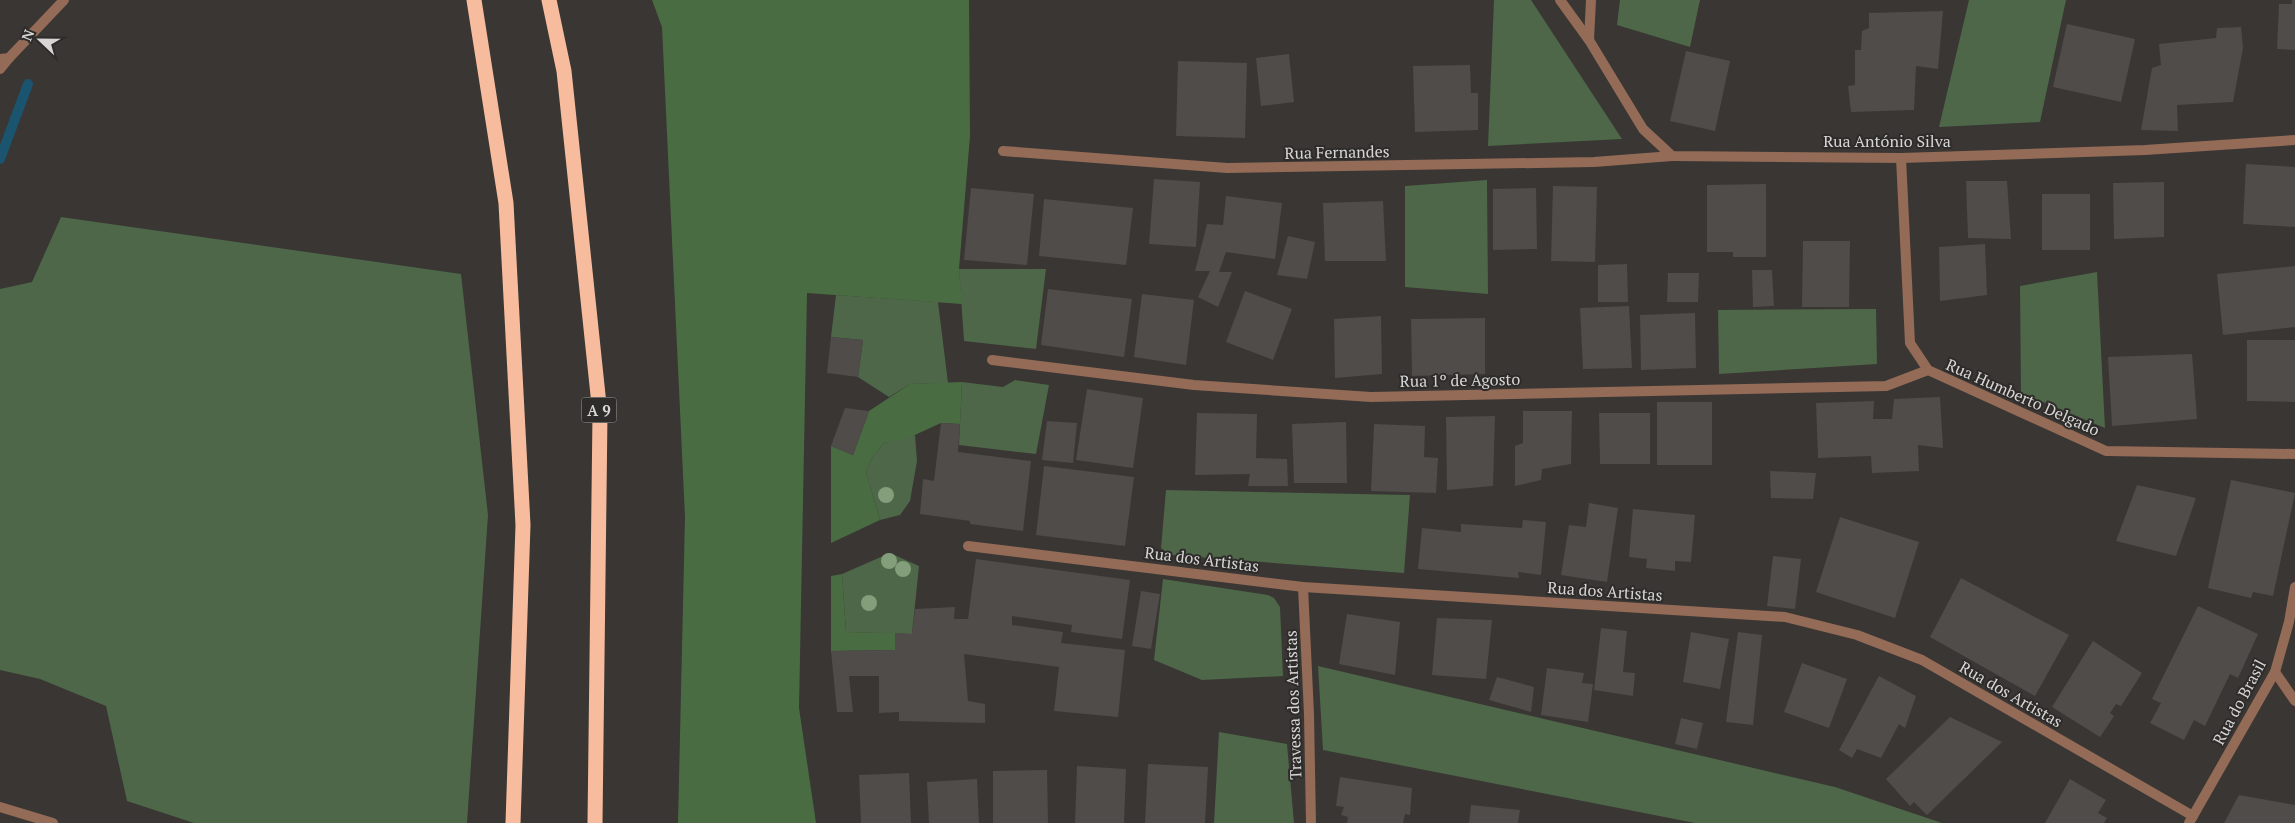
<svg xmlns="http://www.w3.org/2000/svg" width="2295" height="823" font-family="'PT Serif',serif">
	<style>
		.green { fill: #4d6748 }
		.forest { fill: #4a6c43 }
		.lines { fill: none; stroke-linecap: round; stroke-linejoin: round }
		.stream { stroke: #1b546f; stroke-width: 10 }
		.building { fill: #4f4c4a }
		.minor { stroke: #936b56; stroke-width: 10 }
		.tertiary { stroke: #936b56; stroke-width: 10 }
		.motorway { stroke: #f7bc9d; stroke-width: 15 }
		.tree { fill: #829e7a }
		.labels { text-anchor: middle; dominant-baseline: central; stroke-width: 4; stroke-linejoin: round; paint-order: stroke }
		.shield { fill: #2e2c2a; stroke: #a5a3a2; stroke-width: 1 }
		.shield-label { font-size: 15px; font-weight: bold; fill: #d8d6d5 }
		.street-label { font-size: 16px; fill: #d8d6d5; stroke: #2e2c2a }
	</style>
	<rect width="100%" height="100%" fill="#393634"/>
	<!-- green -->
	<g class="green">
		<polygon points="1494,0 1531,0 1622,139 1488,146"/>
		<polygon points="1620,0 1700,0 1690,47 1617,25"/>
		<polygon points="1969,0 2066,0 2040,122 1939,127"/>
		<polygon points="1487,180 1488,294 1405,287 1405,186"/>
		<polygon points="61,217 461,274 488,515 467,823 194,823 127,801 106,706 40,679 0,670 0,289 32,282"/>
		<polygon points="959,269 1046,269 1036,349 964,341"/>
		<polygon points="2097,272 2105,428 2021,393 2020,286"/>
		<polygon points="836,295 938,302 948,383 910,384 889,397 858,377 863,340 831,337"/>
		<polygon points="1876,309 1877,364 1719,374 1718,310"/>
		<polygon points="1015,380 1049,385 1036,454 959,445 962,382 1003,387"/>
		<polygon points="915,435 917,461 910,501 900,515 880,520 866,472 871,459 884,443"/>
		<polygon points="1166,490 1410,495 1404,573 1170,555 1161,548"/>
		<polygon points="890,553 919,566 912,634 846,632 842,574"/>
		<polygon points="1163,579 1268,595 1274,598 1280,607 1283,676 1202,680 1154,660"/>
		<polygon points="1318,666 1835,787 1942,823 1695,823 1323,750"/>
		<polygon points="1219,732 1287,744 1294,823 1214,823"/>
	</g>
	<!-- forest -->
	<g class="forest">
		<polygon points="652,0 969,0 970,136 959,269 962,304 807,293 799,708 816,823 678,823 685,517 662,27"/>
		<polygon points="962,382 960,424 941,423 906,439 884,443 871,459 866,472 880,520 831,543 831,446 853,455 869,411 910,384"/>
		<polygon points="842,574 846,632 895,633 895,650 831,651 831,576"/>
	</g>
	<g class="lines">
		<!-- stream -->
		<polyline class="stream" points="0,159 28,84"/>
	</g>
	<!-- building -->
	<g class="building">
		<polygon points="2292,0 2295,0 2295,50 2277,49 2279,4 2292,4"/>
		<polygon points="1943,11 1938,69 1916,66 1914,110 1851,112 1848,86 1855,85 1855,50 1861,50 1862,31 1869,28 1869,13"/>
		<polygon points="2067,24 2135,39 2121,102 2053,87"/>
		<polygon points="2241,27 2243,48 2233,102 2177,105 2178,131 2141,130 2152,68 2161,65 2159,44 2216,38 2217,28"/>
		<polygon points="1686,51 1730,61 1715,131 1670,121"/>
		<polygon points="1289,54 1294,102 1261,106 1256,58"/>
		<polygon points="1178,61 1247,63 1245,138 1176,136"/>
		<polygon points="1470,65 1471,93 1478,93 1478,130 1415,132 1413,66"/>
		<polygon points="2246,164 2295,167 2295,227 2243,224"/>
		<polygon points="1154,179 1200,182 1196,247 1149,244"/>
		<polygon points="1966,181 2007,181 2011,239 1968,238"/>
		<polygon points="2164,182 2164,237 2114,239 2113,183"/>
		<polygon points="1766,184 1766,257 1733,257 1733,252 1707,252 1707,185"/>
		<polygon points="1553,186 1597,187 1595,262 1551,261"/>
		<polygon points="971,188 1034,194 1027,265 964,260"/>
		<polygon points="1536,188 1537,249 1493,250 1493,189"/>
		<rect x="2042" y="194" width="48" height="56"/>
		<polygon points="1226,196 1282,203 1275,259 1226,252 1219,272 1232,272 1218,307 1198,297 1210,271 1195,271 1207,224 1223,225"/>
		<polygon points="1044,199 1133,208 1126,265 1039,256"/>
		<polygon points="1383,201 1386,261 1325,261 1323,203"/>
		<polygon points="1288,236 1315,242 1307,279 1277,275"/>
		<polygon points="1803,241 1850,241 1849,307 1802,307"/>
		<polygon points="1985,244 1987,295 1940,301 1939,247"/>
		<polygon points="1627,264 1628,302 1598,302 1598,265"/>
		<polygon points="2295,266 2295,327 2223,335 2217,274"/>
		<polygon points="1752,270 1772,270 1774,306 1753,307"/>
		<polygon points="1668,273 1699,273 1698,302 1667,302"/>
		<polygon points="1048,289 1132,299 1124,357 1041,345"/>
		<polygon points="1245,291 1292,309 1273,360 1226,342"/>
		<polygon points="1142,294 1194,300 1186,365 1134,357"/>
		<polygon points="1629,306 1632,368 1583,369 1580,308"/>
		<polygon points="1695,313 1696,368 1641,370 1640,315"/>
		<polygon points="1381,316 1382,374 1335,378 1334,319"/>
		<polygon points="1485,318 1485,374 1412,376 1411,319"/>
		<polygon points="831,337 863,340 858,377 827,373"/>
		<polygon points="2247,340 2295,340 2295,402 2247,401"/>
		<polygon points="2192,354 2197,419 2112,426 2108,357"/>
		<polygon points="1087,389 1143,398 1133,468 1076,460"/>
		<polygon points="1940,397 1943,448 1918,445 1919,471 1872,473 1871,456 1818,458 1816,403 1874,401 1873,419 1892,419 1894,399"/>
		<rect x="1657" y="402" width="55" height="63"/>
		<polygon points="845,408 869,411 853,455 831,446"/>
		<polygon points="1523,411 1572,411 1571,464 1542,469 1541,480 1515,486 1515,446 1523,443"/>
		<polygon points="1197,413 1257,414 1256,458 1287,459 1288,486 1248,486 1250,474 1195,475"/>
		<polygon points="1599,413 1650,413 1650,464 1600,464"/>
		<polygon points="1495,416 1493,486 1447,490 1446,417"/>
		<polygon points="1047,421 1077,423 1073,463 1042,460"/>
		<polygon points="1346,422 1347,483 1294,483 1292,424"/>
		<polygon points="941,423 960,424 958,452 1031,461 1023,531 970,524 970,521 920,514 923,479 934,481"/>
		<polygon points="1374,424 1425,426 1424,457 1438,458 1436,493 1371,491"/>
		<polygon points="1044,466 1134,477 1125,546 1036,535"/>
		<polygon points="1770,471 1816,473 1813,499 1771,498"/>
		<polygon points="2231,480 2295,493 2273,596 2253,592 2251,598 2208,588"/>
		<polygon points="2137,485 2196,498 2176,556 2116,541"/>
		<polygon points="1589,503 1618,508 1607,582 1561,575 1569,525 1586,527"/>
		<polygon points="1633,509 1695,515 1691,562 1675,561 1675,571 1646,568 1647,559 1629,557"/>
		<polygon points="1840,517 1919,542 1895,618 1816,592"/>
		<polygon points="1523,520 1546,522 1541,575 1518,572 1519,578 1418,569 1422,528 1461,532 1461,524 1522,528"/>
		<polygon points="1773,556 1801,559 1795,609 1767,606"/>
		<polygon points="976,559 1130,580 1122,639 1071,632 1072,625 1012,616 1012,625 1063,632 1061,643 1125,650 1118,717 1054,711 1059,667 964,654 968,701 985,704 985,723 899,721 899,712 879,713 879,676 849,676 853,712 837,712 831,651 895,650 895,633 912,634 915,609 955,607 954,619 968,619"/>
		<polygon points="1961,578 2069,635 2035,696 1930,637"/>
		<polygon points="1141,591 1160,594 1151,649 1132,646"/>
		<polygon points="2198,606 2258,634 2238,678 2230,674 2205,726 2194,720 2184,740 2150,723 2161,703 2152,699"/>
		<polygon points="1347,614 1400,622 1395,675 1339,664"/>
		<polygon points="1437,618 1492,620 1486,679 1432,675"/>
		<polygon points="1601,628 1627,631 1623,672 1635,673 1633,696 1594,690"/>
		<polygon points="1691,632 1729,639 1720,689 1683,682"/>
		<polygon points="1738,632 1762,635 1753,725 1726,722"/>
		<polygon points="2093,641 2142,673 2121,706 2116,704 2110,713 2114,716 2100,737 2052,707"/>
		<polygon points="1802,663 1847,679 1829,728 1784,712"/>
		<polygon points="1547,668 1584,673 1582,683 1593,684 1588,722 1541,715"/>
		<polygon points="1879,676 1916,696 1905,728 1899,724 1881,758 1857,749 1852,758 1839,750"/>
		<polygon points="1497,677 1534,687 1531,712 1489,700"/>
		<polygon points="1950,717 2002,742 1927,815 1914,802 1910,806 1886,779"/>
		<polygon points="1681,718 1703,723 1697,749 1675,744"/>
		<polygon points="1148,764 1208,767 1205,823 1145,823"/>
		<polygon points="1077,766 1126,769 1124,823 1075,823"/>
		<polygon points="1047,770 1048,823 993,823 993,771"/>
		<polygon points="909,773 911,823 861,823 859,775"/>
		<polygon points="1340,777 1412,788 1410,815 1405,814 1403,823 1347,823 1348,817 1341,815 1344,807 1336,806"/>
		<polygon points="977,779 979,823 929,823 927,782"/>
		<polygon points="2070,779 2106,800 2098,813 2107,818 2104,823 2045,823"/>
		<polygon points="2239,795 2295,805 2295,823 2224,823"/>
		<polygon points="1471,805 1520,810 1518,823 1469,823"/>
	</g>
	<g class="lines">
		<!-- minor -->
		<g class="minor">
			<polyline points="1560,0 1589,40 1643,129 1672,156 1901,158 2145,150 2295,140"/>
			<polyline points="1589,40 1591,0"/>
			<polyline points="0,69 9,58"/>
			<polyline points="1003,151 1227,168 1594,162 1672,156"/>
			<polyline points="1901,158 1910,343 1928,370 2106,451 2295,454"/>
			<polyline points="992,360 1194,385 1371,397 1886,386 1928,370"/>
			<polyline points="968,546 1303,587 1785,617 1857,635 1922,660 2193,816"/>
			<polyline points="1303,587 1309,714 1311,823"/>
			<polyline points="0,807 53,823"/>
		</g>
		<!-- tertiary -->
		<g class="tertiary">
			<polyline points="0,59 9,58 64,0"/>
			<polyline points="2275,672 2295,701"/>
			<polyline points="2189,823 2275,672 2289,622 2295,587"/>
		</g>
		<!-- motorway -->
		<g class="motorway">
			<polyline points="474,0 506,203 523,525 513,823"/>
			<polyline points="549,0 564,71 600,414 595,823"/>
		</g>
	</g>
	<!-- trees -->
	<g class="tree">
		<circle cx="886" cy="495" r="8"/>
		<circle cx="889" cy="561" r="8"/>
		<circle cx="903" cy="569" r="8"/>
		<circle cx="869" cy="603" r="8"/>
	</g>
	<g class="labels">
		<!-- shield labels -->
		<rect class="shield" x="581.5" y="397.5" width="35" height="25" rx="4"/>
		<g class="shield-label">
			<text x="599" y="410">A 9</text>
		</g>
		<!-- street labels -->
		<g class="street-label">
			<text x="1887" y="141">Rua António Silva</text>
			<text transform="translate(1337 152) rotate(-1)">Rua Fernandes</text>
			<text transform="translate(1460 380) rotate(-1)">Rua 1º de Agosto</text>
			<text transform="translate(2023 397) rotate(24)">Rua Humberto Delgado</text>
			<text transform="translate(1202 559) rotate(7)">Rua dos Artistas</text>
			<text transform="translate(1605 591) rotate(4)">Rua dos Artistas</text>
			<text transform="translate(2011 694) rotate(30)">Rua dos Artistas</text>
			<text transform="translate(2239 702) rotate(-62)">Rua do Brasil</text>
			<text transform="translate(1293 705) rotate(-92)">Travessa dos Artistas</text>
		</g>
	</g>
	<!-- north arrow -->
	<g transform="translate(40 40) rotate(292)" stroke="#2e2c2a" stroke-width="4" paint-order="stroke">
	<path d="M0-4L9 19L0 12L-9 19Z" fill="#d8d6d5"/>
	<text y="-8" font-size="14" font-weight="bold" text-anchor="middle" fill="#d8d6d5">N</text>
	</g>
</svg>
